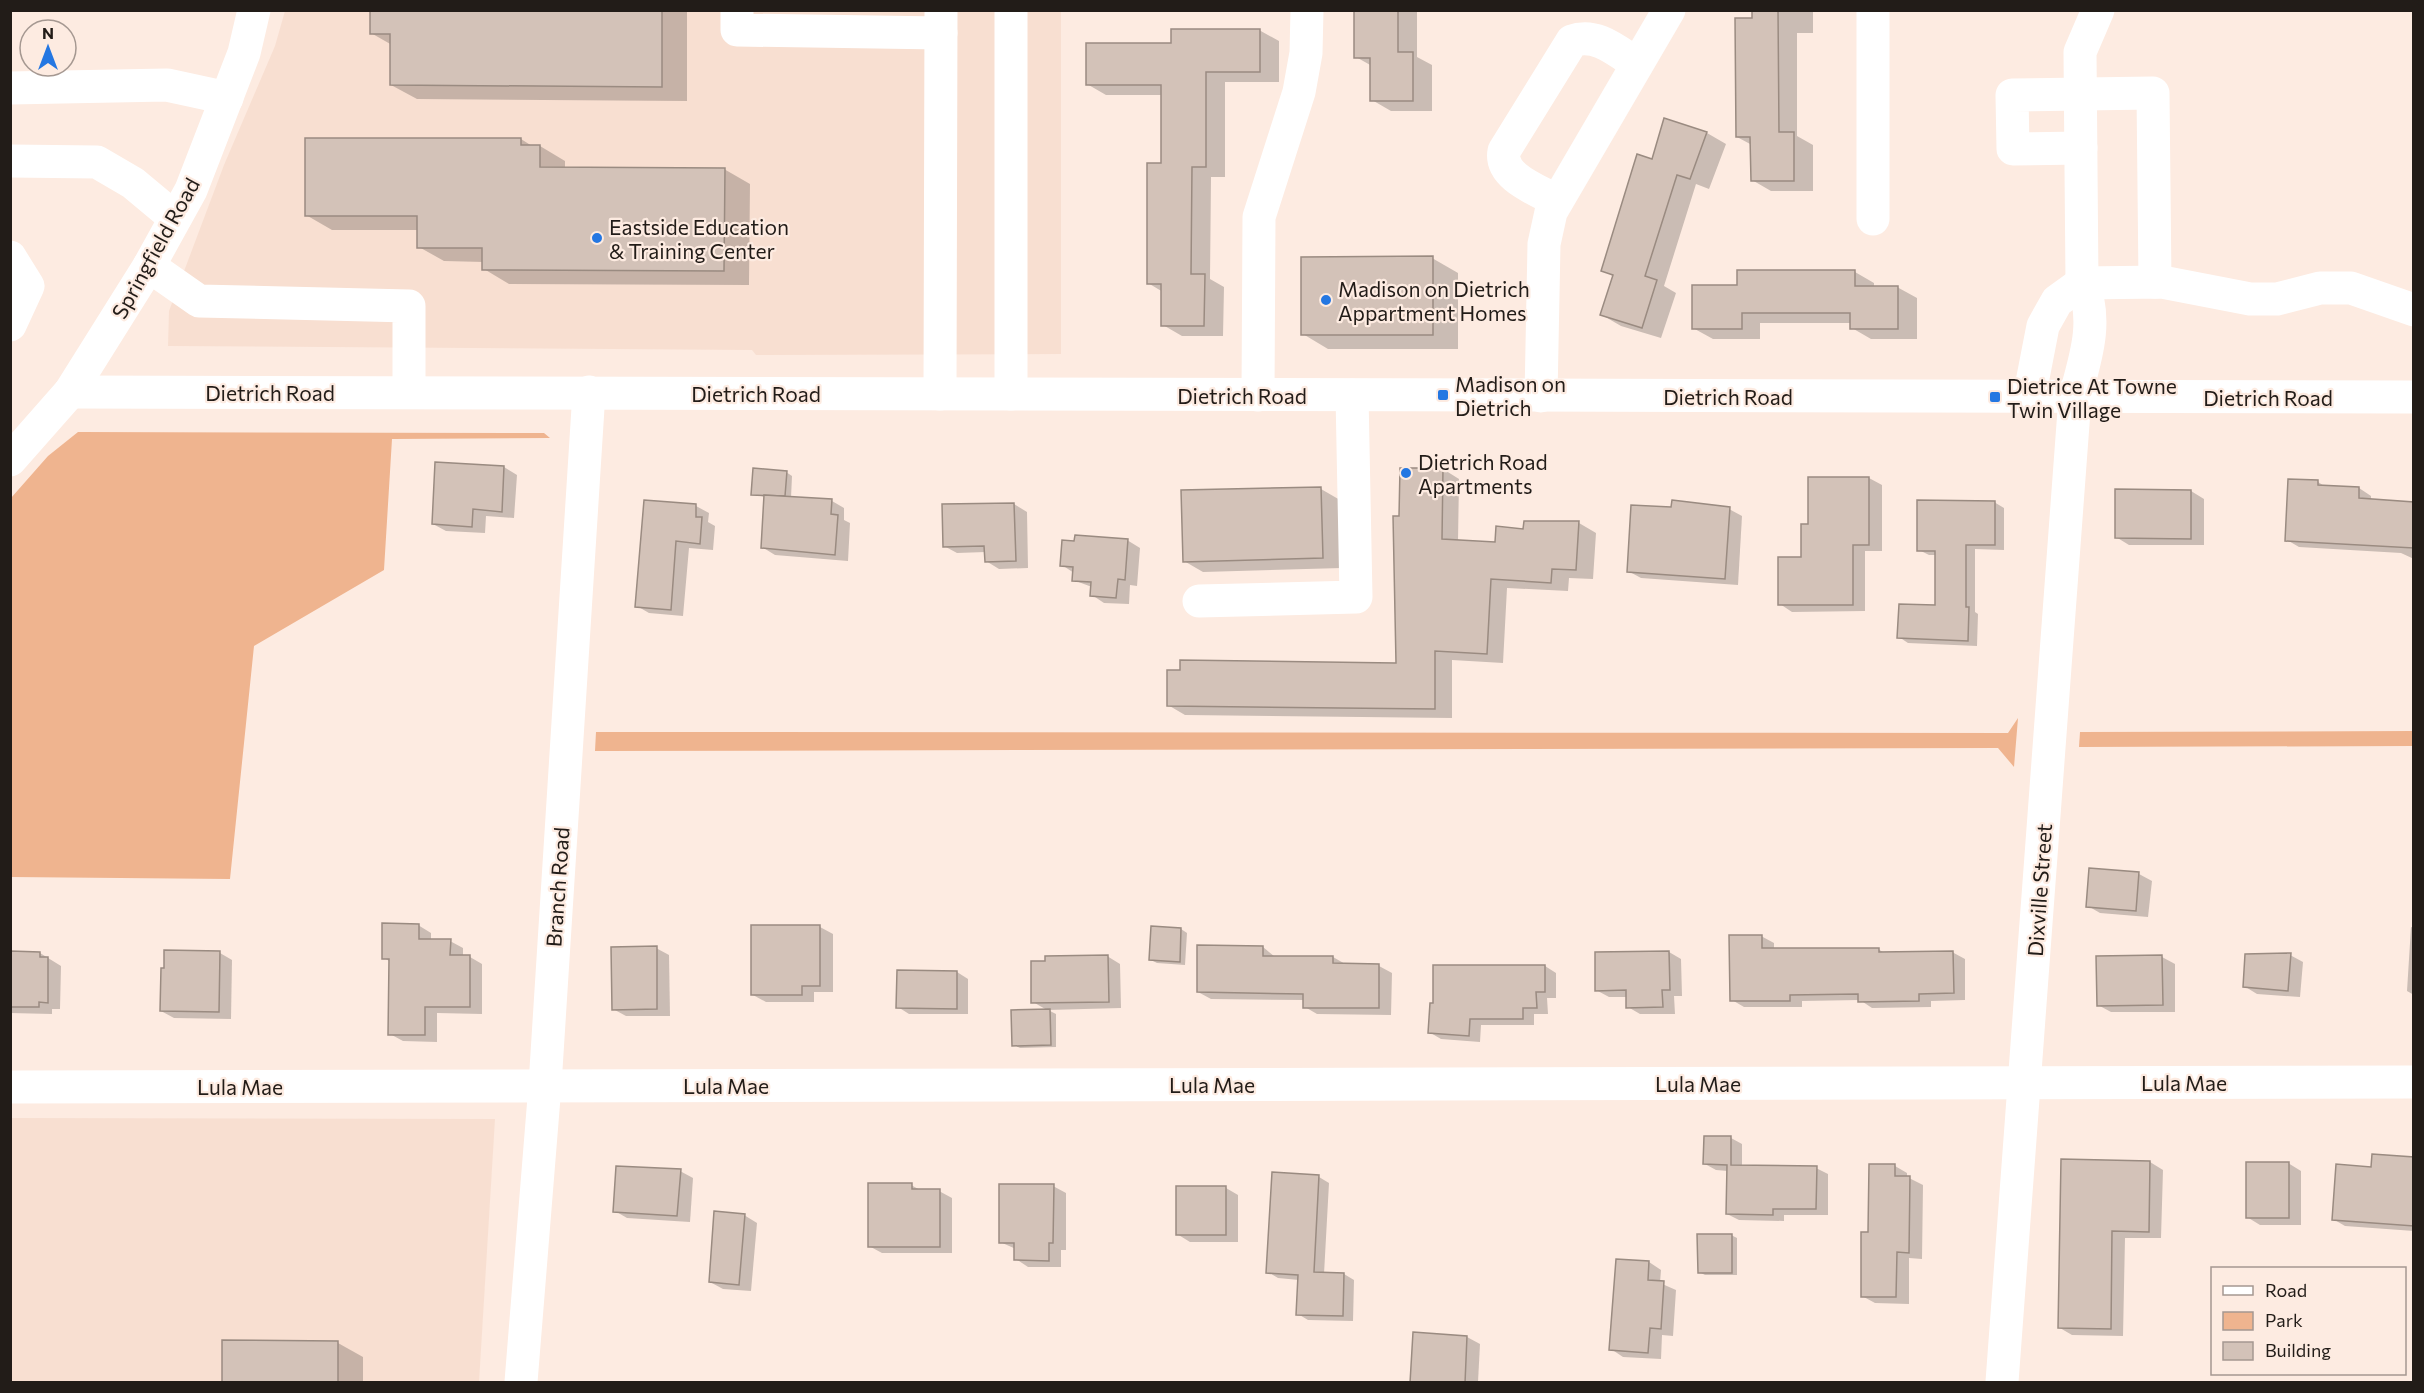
<svg xmlns="http://www.w3.org/2000/svg" width="2424" height="1393" font-family="Commissioner,sans-serif">
	<style>
		.built { fill: #f8dfd1 }
		.green { fill: #efb48f }
		.shadow { fill: #0003 }
		.building { fill: #d3c2b8; stroke: #9a8b81; stroke-width: 1.5 }
		.lines { fill: none; stroke-linecap: round; stroke-linejoin: round }
		.minor { stroke: #fff; stroke-width: 33 }
		.poi-dot { fill: #2477e2; stroke: #fdebe1; stroke-width: 2 }
		.labels { text-anchor: middle; dominant-baseline: central; stroke-width: 4.5; stroke-linejoin: round; paint-order: stroke }
		.poi-label { font-size: 21px; fill: #221c18; stroke: #fdebe1; text-anchor: start }
		.street-label { font-size: 21px; fill: #221c18; stroke: #fdebe1 }
	</style>
	<rect width="100%" height="100%" fill="#fdebe1"/>
	<!-- built -->
	<g class="built">
		<polygon points="285,11 1061,11 1061,354 756,355 752,350 168,346 169,311 224,165 275,46"/>
		<polygon points="11,1118 495,1119 479,1382 11,1382"/>
	</g>
	<!-- green -->
	<g class="green">
		<polygon points="78,432 544,433 550,438 392,439 384,570 254,646 230,879 11,877 11,498 48,456"/>
		<polygon points="2018,718 2014,767 1998,748 595,751 596,732 2008,733"/>
		<polygon points="2414,731 2413,746 2079,747 2080,732"/>
	</g>
	<!-- shadow -->
	<g class="shadow">
		<polygon points="371,10 687,10 687,101 417,99 391,85 392,45 371,33"/>
		<polygon points="1356,10 1417,10 1417,57 1432,65 1432,111 1391,111 1372,100 1372,66 1356,57"/>
		<polygon points="1753,10 1813,10 1813,33 1797,33 1797,136 1813,145 1813,191 1771,191 1752,180 1752,145 1737,137"/>
		<polygon points="1259,30 1279,41 1279,82 1225,82 1225,177 1211,177 1210,279 1224,287 1223,336 1182,336 1163,325 1163,292 1148,283 1163,164 1163,95 1106,95 1087,84 1172,45"/>
		<polygon points="1665,120 1707,133 1726,144 1709,189 1696,184 1664,286 1676,293 1661,338 1621,326 1602,315 1614,277 1603,270 1653,161"/>
		<polygon points="521,139 532,146 540,146 565,161 565,168 724,169 750,184 749,285 509,284 484,269 484,262 444,261 419,247 419,230 332,230 306,215"/>
		<polygon points="1432,258 1458,273 1458,349 1328,349 1303,334"/>
		<polygon points="1855,272 1874,283 1874,287 1897,287 1917,298 1917,339 1871,339 1852,328 1852,323 1760,323 1760,339 1713,339 1693,328"/>
		<polygon points="504,467 517,475 514,518 486,516 485,533 446,531 433,524"/>
		<polygon points="1443,469 1459,479 1458,541 1496,543 1525,530 1579,523 1596,533 1593,579 1569,578 1568,591 1507,588 1503,663 1452,660 1452,718 1185,715 1168,705 1398,664 1401,517"/>
		<polygon points="786,472 792,476 791,498 832,501 844,508 844,520 850,523 848,561 775,555 762,547 765,497 753,494"/>
		<polygon points="1869,478 1882,485 1882,551 1865,551 1865,611 1792,612 1780,604 1803,558 1810,525"/>
		<polygon points="2318,482 2326,487 2359,488 2371,496 2371,500 2414,503 2414,559 2401,553 2299,547 2287,540"/>
		<polygon points="1321,489 1340,500 1342,568 1203,572 1184,561"/>
		<polygon points="2191,491 2204,499 2204,545 2129,545 2116,537"/>
		<polygon points="1994,502 2004,508 2004,550 1975,549 1975,612 1978,614 1977,646 1908,643 1899,637 1937,607 1937,555 1929,555 1919,550"/>
		<polygon points="1014,504 1027,512 1028,568 999,569 986,561 986,552 957,553 944,546 943,506"/>
		<polygon points="696,506 709,513 708,522 715,526 713,550 689,548 683,616 649,613 637,606"/>
		<polygon points="1729,509 1742,516 1738,585 1641,578 1628,571"/>
		<polygon points="1127,540 1140,548 1137,586 1130,585 1129,604 1104,603 1092,595 1092,587 1073,580 1074,573 1062,565"/>
		<polygon points="2091,869 2139,874 2152,881 2148,917 2100,913 2088,906"/>
		<polygon points="418,925 431,933 431,940 450,941 463,948 463,957 470,957 482,964 482,1014 437,1013 437,1042 403,1041 390,1034 391,962 384,958"/>
		<polygon points="753,927 820,927 833,934 833,992 814,992 814,1002 766,1002 753,995"/>
		<polygon points="2411,927 2414,928 2414,995 2407,991"/>
		<polygon points="1181,929 1187,933 1185,965 1157,963 1151,960"/>
		<polygon points="1761,936 1774,943 1774,950 1878,949 1886,954 1952,952 1965,959 1965,1000 1931,1001 1931,1007 1872,1008 1860,1000 1802,1001 1802,1007 1744,1007 1732,1000"/>
		<polygon points="1263,947 1275,957 1333,957 1347,965 1379,966 1392,973 1391,1015 1317,1014 1305,1007 1305,1000 1211,999 1198,992"/>
		<polygon points="656,948 669,955 670,1016 626,1016 613,1009"/>
		<polygon points="1669,952 1681,959 1682,996 1674,996 1675,1014 1640,1014 1628,1007 1627,997 1609,997 1596,990"/>
		<polygon points="10,953 40,953 61,966 60,1009 52,1009 52,1014 10,1013"/>
		<polygon points="220,953 232,960 231,1019 174,1018 161,1011"/>
		<polygon points="2290,955 2303,962 2300,997 2257,994 2244,986"/>
		<polygon points="1107,956 1120,964 1121,1008 1048,1010 1056,1014 1056,1047 1020,1048 1014,1045 1047,1010 1033,1002"/>
		<polygon points="2162,957 2175,964 2175,1012 2111,1012 2098,1005 2098,958"/>
		<polygon points="1545,966 1556,973 1556,998 1547,998 1548,1014 1534,1014 1534,1025 1481,1025 1480,1042 1441,1039 1429,1032"/>
		<polygon points="957,972 968,979 968,1014 909,1014 898,1007"/>
		<polygon points="1731,1138 1742,1144 1742,1167 1816,1168 1828,1174 1828,1215 1784,1215 1784,1221 1739,1220 1727,1214 1728,1171 1716,1170 1705,1164"/>
		<polygon points="2414,1159 2414,1231 2345,1226 2333,1219 2373,1168"/>
		<polygon points="2062,1161 2150,1162 2163,1170 2161,1238 2125,1238 2123,1336 2072,1335 2060,1328"/>
		<polygon points="2288,1163 2301,1171 2301,1225 2260,1225 2247,1217"/>
		<polygon points="1895,1166 1907,1173 1907,1177 1923,1185 1922,1259 1909,1258 1909,1304 1875,1303 1862,1296"/>
		<polygon points="680,1171 693,1178 690,1222 627,1218 615,1211"/>
		<polygon points="1274,1174 1319,1177 1329,1183 1324,1274 1344,1274 1354,1280 1353,1321 1308,1320 1298,1314 1299,1280 1278,1278 1268,1272"/>
		<polygon points="911,1185 922,1191 939,1191 952,1198 952,1253 882,1253 869,1246"/>
		<polygon points="1053,1186 1066,1193 1066,1250 1061,1250 1061,1267 1028,1267 1016,1259 1016,1249 1000,1242"/>
		<polygon points="1226,1188 1238,1195 1238,1242 1190,1242 1177,1234"/>
		<polygon points="744,1215 757,1223 751,1291 723,1289 710,1282"/>
		<polygon points="1731,1235 1737,1238 1737,1275 1705,1275 1699,1272"/>
		<polygon points="1649,1262 1661,1270 1660,1283 1676,1290 1673,1336 1662,1335 1661,1359 1623,1357 1611,1349"/>
		<polygon points="1467,1337 1480,1344 1478,1382 1412,1382"/>
		<polygon points="338,1343 363,1357 363,1382 223,1382"/>
	</g>
	<!-- building -->
	<g class="building">
		<polygon points="370,10 662,10 662,87 390,85 390,34 370,34"/>
		<polygon points="1354,10 1398,10 1398,52 1413,52 1413,101 1370,101 1370,58 1354,58"/>
		<polygon points="1752,10 1778,10 1779,132 1794,132 1794,181 1751,181 1750,137 1736,137 1735,18 1752,18"/>
		<polygon points="1171,29 1260,29 1260,72 1206,72 1206,167 1192,167 1191,274 1205,274 1204,326 1161,326 1161,284 1147,284 1147,163 1161,163 1161,85 1086,85 1086,43 1171,43"/>
		<polygon points="1664,118 1707,132 1690,179 1677,175 1645,276 1657,280 1642,328 1600,315 1613,275 1601,271 1637,154 1652,159"/>
		<polygon points="305,138 521,138 521,145 540,145 540,167 725,168 724,271 482,270 482,248 417,248 417,216 305,216"/>
		<polygon points="1433,256 1433,335 1301,335 1301,257"/>
		<polygon points="1737,270 1855,270 1855,286 1898,286 1898,329 1850,329 1850,313 1742,313 1742,329 1692,329 1692,285 1737,285"/>
		<polygon points="435,462 504,466 502,512 473,509 472,527 432,524"/>
		<polygon points="753,468 787,471 785,496 751,495"/>
		<polygon points="1400,468 1443,468 1442,539 1495,542 1496,526 1523,529 1524,521 1579,521 1576,570 1552,569 1551,583 1491,579 1487,654 1435,651 1435,709 1167,706 1167,670 1180,670 1180,660 1396,663 1393,516 1399,516"/>
		<polygon points="1808,477 1869,477 1869,545 1853,545 1853,605 1778,605 1778,557 1801,557 1801,524 1808,524"/>
		<polygon points="2288,479 2318,480 2318,485 2359,487 2359,498 2414,502 2414,548 2285,541"/>
		<polygon points="1321,487 1323,558 1183,562 1181,490"/>
		<polygon points="2115,489 2191,490 2191,539 2115,538"/>
		<polygon points="764,495 832,499 831,514 838,515 835,555 761,548"/>
		<polygon points="644,500 696,504 696,517 702,517 700,544 676,541 671,610 635,607"/>
		<polygon points="1672,500 1730,507 1725,579 1627,572 1631,505 1671,507"/>
		<polygon points="1917,500 1995,501 1995,545 1966,545 1966,607 1969,607 1968,641 1897,638 1899,604 1935,605 1935,551 1917,551"/>
		<polygon points="1014,503 1016,561 985,562 984,546 943,547 942,504"/>
		<polygon points="1075,535 1128,539 1125,580 1118,579 1116,598 1090,596 1091,582 1072,581 1073,567 1060,566 1062,540 1074,541"/>
		<polygon points="2089,868 2139,872 2136,911 2086,907"/>
		<polygon points="382,923 419,924 419,939 451,939 450,955 470,955 470,1007 425,1007 425,1035 388,1035 389,959 382,959"/>
		<polygon points="751,925 820,925 820,986 802,986 802,995 751,995"/>
		<polygon points="1151,926 1181,928 1180,962 1149,960"/>
		<polygon points="1729,935 1762,935 1762,948 1879,948 1879,952 1953,951 1954,993 1919,994 1919,1001 1858,1002 1858,994 1790,995 1790,1001 1730,1001"/>
		<polygon points="1197,945 1263,946 1263,956 1333,956 1333,963 1379,964 1379,1008 1303,1008 1303,994 1197,992"/>
		<polygon points="657,946 657,1009 612,1010 611,947"/>
		<polygon points="164,950 220,951 219,1012 160,1011 161,968 164,968"/>
		<polygon points="10,951 40,952 40,957 48,957 48,1003 39,1002 39,1007 10,1007"/>
		<polygon points="1669,951 1670,990 1662,990 1663,1007 1626,1008 1626,990 1595,991 1595,952"/>
		<polygon points="2291,953 2288,991 2243,987 2245,954"/>
		<polygon points="1108,955 1109,1002 1031,1003 1031,961 1045,961 1045,956"/>
		<polygon points="2162,955 2163,1005 2097,1006 2096,956"/>
		<polygon points="1433,965 1545,965 1545,992 1536,992 1537,1008 1523,1008 1523,1019 1470,1019 1469,1036 1428,1033 1430,1003 1433,1003"/>
		<polygon points="897,970 957,971 957,1009 896,1008"/>
		<polygon points="1050,1009 1051,1045 1012,1046 1011,1010"/>
		<polygon points="1704,1136 1731,1136 1731,1165 1817,1166 1816,1209 1773,1209 1773,1215 1726,1214 1727,1165 1703,1164"/>
		<polygon points="2372,1154 2414,1157 2414,1226 2332,1220 2336,1164 2371,1167"/>
		<polygon points="2061,1159 2150,1161 2149,1232 2112,1231 2111,1329 2058,1328"/>
		<rect x="2246" y="1162" width="43" height="56"/>
		<polygon points="1869,1164 1895,1164 1895,1176 1910,1176 1909,1253 1897,1252 1896,1297 1861,1297 1861,1232 1868,1232"/>
		<polygon points="616,1166 681,1169 677,1216 613,1212"/>
		<polygon points="1272,1172 1319,1175 1314,1272 1344,1273 1343,1316 1296,1315 1298,1275 1266,1273"/>
		<polygon points="868,1183 912,1183 912,1189 940,1189 940,1247 868,1247"/>
		<polygon points="999,1184 1054,1184 1053,1243 1049,1243 1049,1261 1014,1260 1014,1243 999,1243"/>
		<rect x="1176" y="1186" width="50" height="49"/>
		<polygon points="714,1211 745,1214 739,1285 709,1282"/>
		<polygon points="1697,1234 1732,1234 1732,1273 1698,1273"/>
		<polygon points="1616,1259 1649,1261 1648,1280 1664,1281 1661,1329 1650,1328 1648,1353 1609,1350"/>
		<polygon points="1413,1332 1467,1336 1465,1383 1410,1383"/>
		<polygon points="222,1340 338,1341 338,1383 222,1383"/>
	</g>
	<g class="lines">
		<!-- minor -->
		<g class="minor">
			<polyline points="737,10 737,30 941,33"/>
			<polyline points="1011,10 1011,394"/>
			<polyline points="1873,10 1873,219"/>
			<polyline points="10,88 167,85 227,98"/>
			<polyline points="2081,148 2013,149 2012,95 2153,93 2155,282"/>
			<polyline points="10,161 97,162 133,183 175,218"/>
			<path d="M1557,201C1538,190 1499,177 1504,151L1572,41C1596,32 1617,51 1637,64"/>
			<polyline points="10,257 28,286 10,325"/>
			<polyline points="149,266 199,301 409,306 409,392"/>
			<polyline points="70,392 2414,397"/>
			<polyline points="940,394 941,10"/>
			<polyline points="1258,395 1259,217 1299,92 1306,53 1307,10"/>
			<polyline points="1541,396 1544,244 1551,212 1669,10"/>
			<polyline points="2029,398 2043,326 2057,301 2082,283 2162,282 2250,299 2277,299 2320,288 2351,288 2414,310"/>
			<polyline points="10,460 70,392 149,266 191,190 244,53 254,10"/>
			<polyline points="1199,601 1356,597 1352,395"/>
			<polyline points="10,1087 2414,1082"/>
			<polyline points="521,1382 545,1085 589,392"/>
			<path d="M2002,1382L2075,397C2085,360 2099,320 2082,283L2080,52L2098,10"/>
		</g>
	</g>
	<!-- markers -->
	<g class="poi-dot">
		<circle cx="597" cy="238" r="6"/>
		<circle cx="1326" cy="300" r="6"/>
		<rect x="1437" y="389" width="12" height="12" rx="3"/>
		<rect x="1989" y="391" width="12" height="12" rx="3"/>
		<circle cx="1406" cy="473" r="6"/>
	</g>
	<g class="labels">
		<!-- poi labels -->
		<g class="poi-label">
			<text x="609" y="226">Eastside Education<tspan x="609" dy="24">&amp; Training Center</tspan></text>
			<text x="1338" y="288">Madison on Dietrich<tspan x="1338" dy="24">Appartment Homes</tspan></text>
			<text x="1455" y="383">Madison on<tspan x="1455" dy="24">Dietrich</tspan></text>
			<text x="2007" y="385">Dietrice At Towne<tspan x="2007" dy="24">Twin Village</tspan></text>
			<text x="1418" y="461">Dietrich Road<tspan x="1418" dy="24">Apartments</tspan></text>
		</g>
		<!-- street labels -->
		<g class="street-label">
			<text transform="translate(155 248) rotate(-61)">Springfield Road</text>
			<text x="270" y="392">Dietrich Road</text>
			<text x="756" y="393">Dietrich Road</text>
			<text x="1242" y="395">Dietrich Road</text>
			<text x="1728" y="396">Dietrich Road</text>
			<text x="2268" y="397">Dietrich Road</text>
			<text transform="translate(557 887) rotate(-86)">Branch Road</text>
			<text transform="translate(2039 890) rotate(-86)">Dixville Street</text>
			<text x="2184" y="1082">Lula Mae</text>
			<text x="1698" y="1083">Lula Mae</text>
			<text x="1212" y="1084">Lula Mae</text>
			<text x="726" y="1085">Lula Mae</text>
			<text x="240" y="1086">Lula Mae</text>
		</g>
	</g>
	<!-- border -->
	<rect width="2424" height="1393" fill="none" stroke="#221c18" stroke-width="24"/>
	<!-- legend -->
	<rect x="2211" y="1267" width="195" height="108" fill="#fdebe1" stroke="#a59891" stroke-width="1.5"/>
	<rect x="2223" y="1286" width="30" height="9" fill="#ffffff" stroke="#a59891" stroke-width="1.5"/>
	<text x="2265" y="1297" font-size="18" fill="#221c18">Road</text>
	<rect x="2223" y="1312" width="30" height="18" fill="#efb48f" stroke="#a59891" stroke-width="1.5"/>
	<text x="2265" y="1327" font-size="18" fill="#221c18">Park</text>
	<rect x="2223" y="1342" width="30" height="18" fill="#d3c2b8" stroke="#a59891" stroke-width="1.5"/>
	<text x="2265" y="1357" font-size="18" fill="#221c18">Building</text>
	<!-- north arrow -->
	<g transform="translate(48 48)"><circle r="28" fill="#fdebe1" stroke="#a59891" stroke-width="1.5"/>
	<path d="M0-4.5L10 22L0 15L-10 22Z" fill="#2477e2"/>
	<text y="-9" font-size="16" font-weight="bold" text-anchor="middle" fill="#221c18">N</text>
	</g>
</svg>
